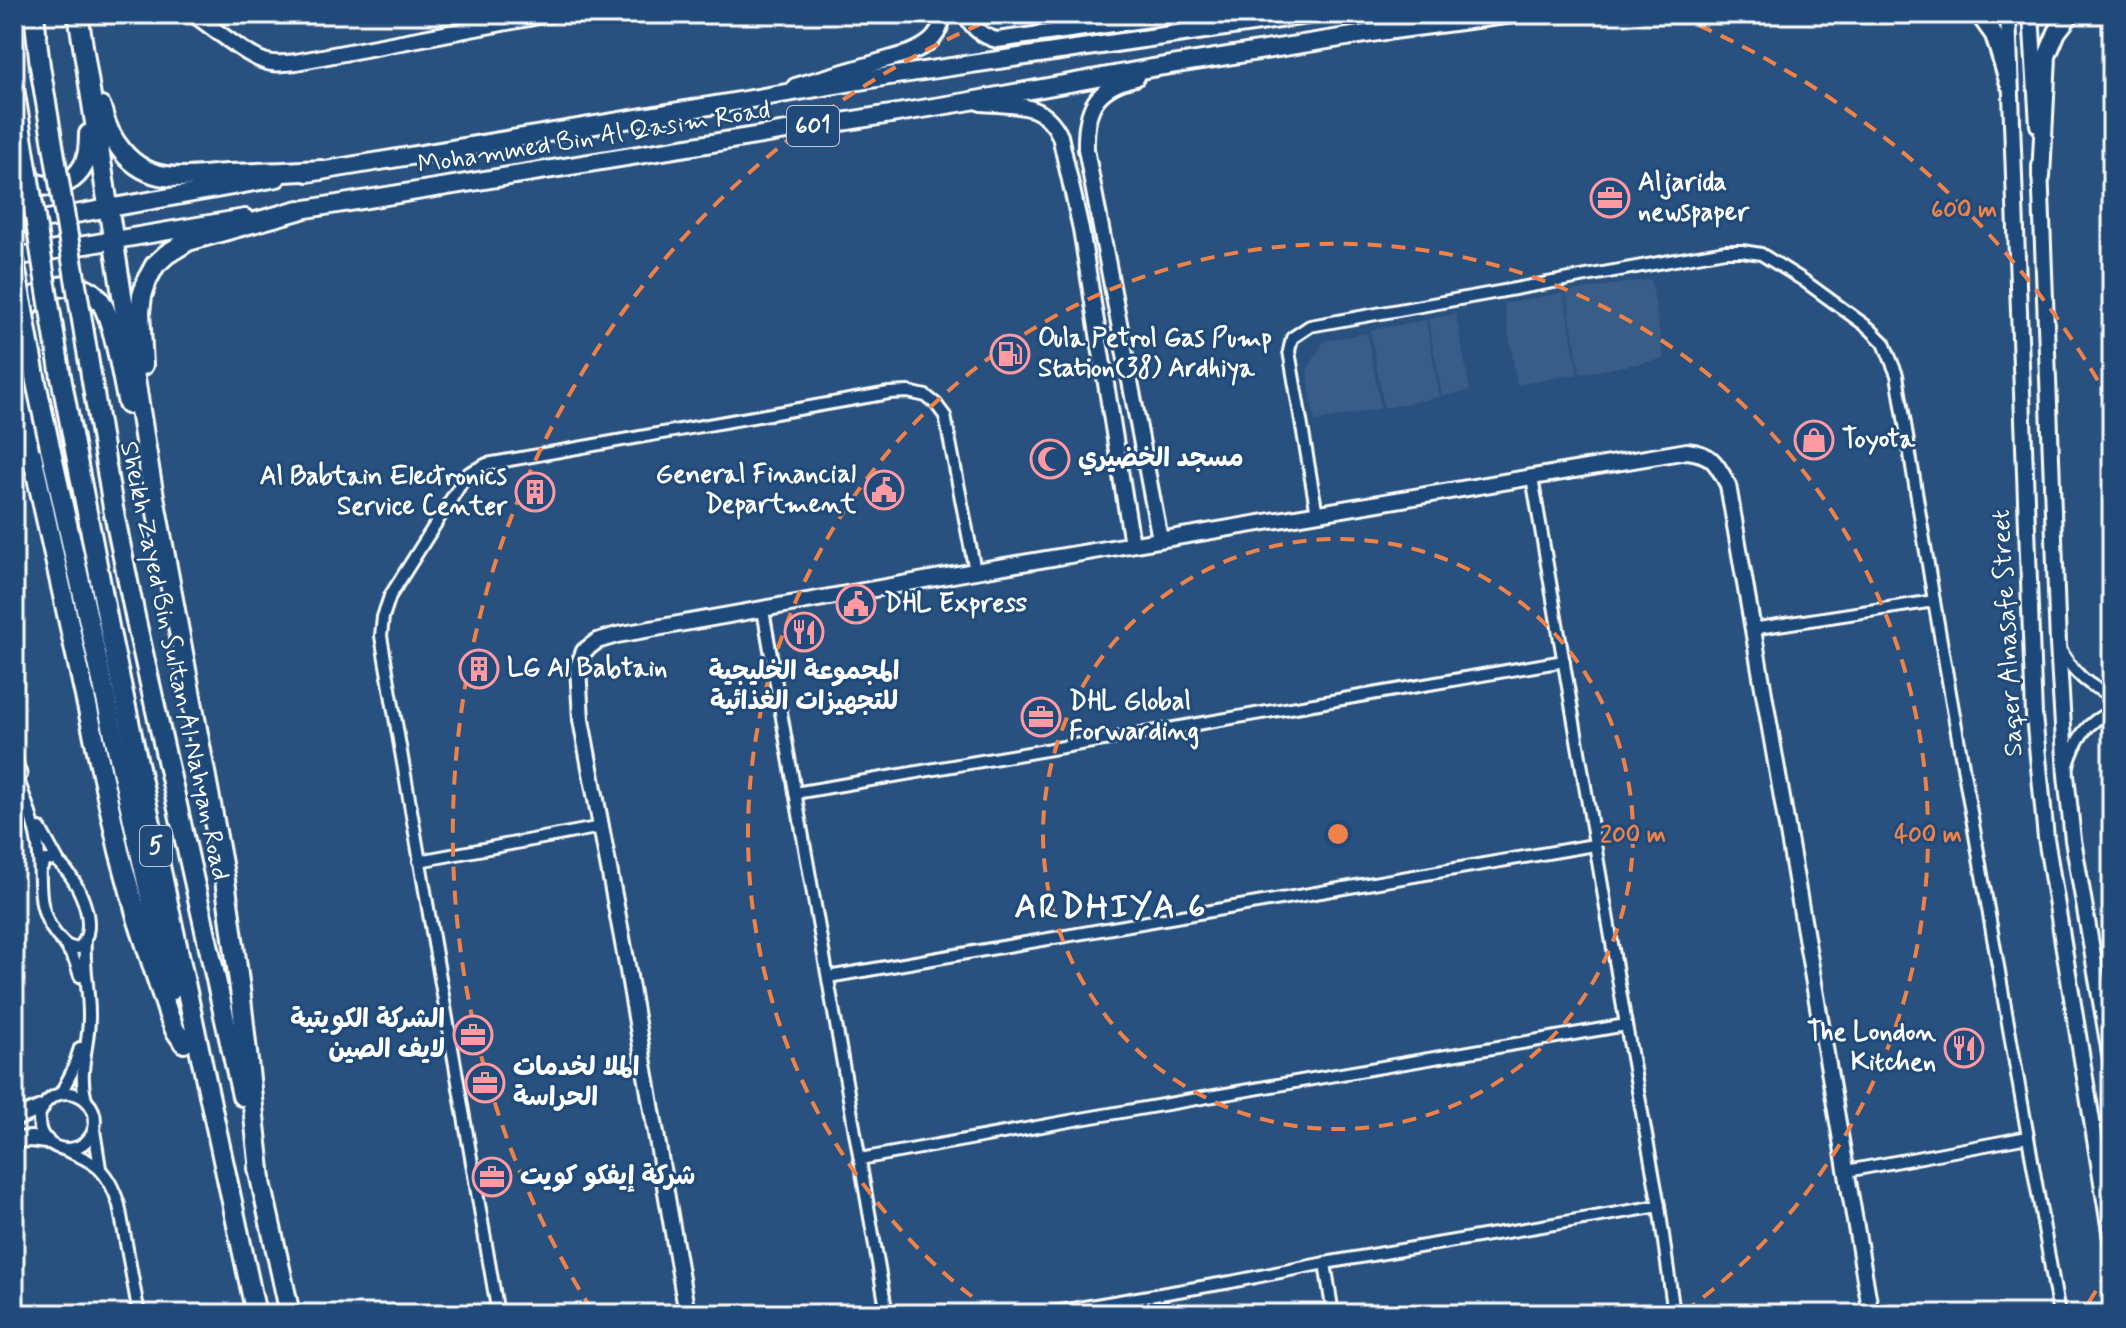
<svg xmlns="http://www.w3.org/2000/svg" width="2126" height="1328" font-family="Mynerve,'Playpen Sans Arabic',sans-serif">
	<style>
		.built { fill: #375d88 }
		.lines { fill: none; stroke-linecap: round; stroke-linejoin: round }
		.street-casing { stroke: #fff; stroke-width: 16 }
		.secondary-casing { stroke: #fff; stroke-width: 20 }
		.primary-casing { stroke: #fff; stroke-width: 22 }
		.highway-casing { stroke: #fff; stroke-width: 24 }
		.street { stroke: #1f4a7a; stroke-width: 10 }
		.secondary { stroke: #1f4a7a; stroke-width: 14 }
		.primary { stroke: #1f4a7a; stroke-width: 16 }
		.highway { stroke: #1f4a7a; stroke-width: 18 }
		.highway-bridge-casing { stroke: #fff; stroke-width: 24; stroke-linecap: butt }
		.highway-bridge { stroke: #1f4a7a; stroke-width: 18 }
		.ring { fill: none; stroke: #ee8249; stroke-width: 4; stroke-dasharray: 14 10 }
		.labels { text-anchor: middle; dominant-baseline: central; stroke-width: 6; stroke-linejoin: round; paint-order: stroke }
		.shield { fill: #1f4a7a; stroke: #bcc9d7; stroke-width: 2 }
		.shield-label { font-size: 24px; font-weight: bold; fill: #fff }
		.street-label { font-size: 26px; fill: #fff; stroke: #1f4a7a }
		.poi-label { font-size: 26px; font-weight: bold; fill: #fff; stroke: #1f4a7a; text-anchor: start }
		.district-label { font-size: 34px; font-weight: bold; letter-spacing: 2px; fill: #fff; stroke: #1f4a7a }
		.centre { fill: #ee8249; stroke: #1f4a7a; stroke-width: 4 }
		.ring-label { font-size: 24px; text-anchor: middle; font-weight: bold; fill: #ee8249; stroke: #1f4a7a; stroke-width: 6; stroke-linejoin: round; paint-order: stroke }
	</style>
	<rect width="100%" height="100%" fill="#28517f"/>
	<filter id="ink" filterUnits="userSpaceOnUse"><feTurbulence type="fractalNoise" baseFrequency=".0125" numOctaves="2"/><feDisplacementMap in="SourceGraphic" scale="16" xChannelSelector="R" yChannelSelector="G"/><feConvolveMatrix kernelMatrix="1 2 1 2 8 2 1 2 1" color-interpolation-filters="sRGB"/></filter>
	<g filter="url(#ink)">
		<!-- built -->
		<g class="built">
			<polygon points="1651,279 1664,359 1580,374 1566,292"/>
			<polygon points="1564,293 1578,374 1517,385 1504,303"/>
			<polygon points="1456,314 1470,391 1442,396 1428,319"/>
			<polygon points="1426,320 1440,397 1384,408 1370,330"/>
			<polygon points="1367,333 1381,408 1315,422 1307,371 1324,341"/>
		</g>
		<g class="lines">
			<!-- street casing -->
			<g class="street-casing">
				<g id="street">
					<polyline points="1532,477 1626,1025 1659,1206 1674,1314"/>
					<polyline points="1317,514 1289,351 1292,338 1310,326 1725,251 1742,251 1761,254 1803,280 1869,328 1884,343 1897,375 1934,601 2059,1314"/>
					<polyline points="763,610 887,1314"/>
					<polyline points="1752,629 1934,601"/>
					<path d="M2061,651C2073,672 2088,687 2112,695"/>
					<polyline points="14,754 21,775"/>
					<path d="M2068,765C2076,739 2086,722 2112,711"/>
					<path d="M14,769C22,792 33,816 37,840C44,876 32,904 57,936C64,944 67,948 78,948C103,929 76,873 55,860H46L40,870"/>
					<polyline points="795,793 1564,661"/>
					<polyline points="40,828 58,861"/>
					<polyline points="419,861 601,827"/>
					<path d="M85,940C83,965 89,989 89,1014C90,1044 77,1070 86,1100"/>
					<polyline points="66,946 75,961 80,976"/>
					<polyline points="828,977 1594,845"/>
					<circle cx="67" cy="1121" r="28"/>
					<polyline points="61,1093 72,1072 80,1048"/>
					<polyline points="94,1130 100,1168"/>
					<path d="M63,1149C96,1162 108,1170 119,1205L139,1314"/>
					<polyline points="860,1159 1075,1120 1626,1025"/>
					<polyline points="1847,1171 2028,1137"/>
					<polyline points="1325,1263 1333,1314"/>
					<polyline points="498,1314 381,636 383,617 390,596 462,482 469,473 487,464 889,393 908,392 926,396 936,404 945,416 975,571"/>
					<polyline points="1043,1314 1231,1282 1325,1263 1659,1206"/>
				</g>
			</g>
			<!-- secondary casing -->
			<g class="secondary-casing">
				<g id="secondary">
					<path d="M193,14C211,26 245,55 264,61C274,65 286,63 296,62L550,14"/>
					<path d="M965,14C973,28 981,36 997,40L1164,17L1244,20"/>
					<polyline points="2008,14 2034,716 2046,838 2112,1244"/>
					<polyline points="2031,14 2038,125"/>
					<path d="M1136,78C1094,87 1085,110 1086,149L1160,539"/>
					<path d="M795,86L909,53C929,45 940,37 943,14"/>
					<path d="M981,103C1015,106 1044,101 1060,136L1081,229L1132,544"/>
					<polyline points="2040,166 2058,644 2066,775 2073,840 2112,1065"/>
					<polyline points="14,1119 41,1108"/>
					<polyline points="14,1140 31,1139 46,1141"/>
					<path d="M687,1314L626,959L581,720L578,666L584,651L597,641L617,635L975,571L1687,451C1713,454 1716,463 1728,485L1871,1314"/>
				</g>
			</g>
			<!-- primary casing -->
			<g class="primary-casing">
				<g id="primary">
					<polyline points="1979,14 1994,35 2009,84"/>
					<polyline points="308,173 889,76 1314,14"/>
					<polyline points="2041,177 2047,56 2057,32 2071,14"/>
					<polyline points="288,212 965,102 1152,68 1378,32 1513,14"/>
					<polyline points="14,225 277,178"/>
					<polyline points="14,257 245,218"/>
				</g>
			</g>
			<!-- highway casing -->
			<g class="highway-casing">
				<g id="highway">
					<polyline points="34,14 40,66"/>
					<polyline points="78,14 151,480 225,880 240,989 261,1179"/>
					<path d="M101,107C108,139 130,171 165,176C185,179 207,175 227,174C259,173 290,172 321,170"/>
					<path d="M14,166C29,191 68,194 83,166C88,158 89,144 89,134"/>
					<polyline points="14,353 29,441 119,851 138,921 169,1016 175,1030 184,1043"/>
					<path d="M15,360C19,322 23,286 70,286C84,285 93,290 101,302C114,322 122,378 128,404"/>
					<polyline points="143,365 140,312 142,296 147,280 155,265 167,254 188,241 299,210"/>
					<polyline points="91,375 113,508 136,621 242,1096"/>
					<polyline points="61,377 111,637 256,1314"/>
					<polyline points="50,447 171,991"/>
					<polyline points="258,1168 290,1314"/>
				</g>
			</g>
			<!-- street -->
			<use href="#street" class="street"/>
			<!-- secondary -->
			<use href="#secondary" class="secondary"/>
			<!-- primary -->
			<use href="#primary" class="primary"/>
			<!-- highway -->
			<use href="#highway" class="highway"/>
			<!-- highway-bridge casing -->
			<g class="highway-bridge-casing">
				<g id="highway-bridge">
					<polyline points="40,66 91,375"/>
					<polyline points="14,88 61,377"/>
					<polyline points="14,260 36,382 50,447"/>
				</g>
			</g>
			<!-- highway-bridge -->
			<use href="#highway-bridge" class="highway-bridge"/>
		</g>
	</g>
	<!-- distance rings -->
	<g class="ring">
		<circle cx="1338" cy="834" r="295"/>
		<path d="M991 1311A590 590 0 1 1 1685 1311"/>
		<path d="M2108 1270A885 885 0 0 1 2084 1310M592 1310A885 885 0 0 1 999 16M1677 16A885 885 0 0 1 2108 398"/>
	</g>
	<!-- icons -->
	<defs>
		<g id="office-ring" transform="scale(2)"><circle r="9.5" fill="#1f4a7a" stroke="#ff9aa2" stroke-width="1.5"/><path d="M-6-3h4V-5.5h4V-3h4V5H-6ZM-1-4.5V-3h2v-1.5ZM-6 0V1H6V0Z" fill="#ff9aa2"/></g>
		<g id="fuel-ring" transform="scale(2)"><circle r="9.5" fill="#1f4a7a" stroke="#ff9aa2" stroke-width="1.5"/><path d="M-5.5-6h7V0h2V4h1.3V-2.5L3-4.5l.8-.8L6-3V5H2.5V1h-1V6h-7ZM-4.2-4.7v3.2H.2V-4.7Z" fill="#ff9aa2"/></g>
		<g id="shop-ring" transform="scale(2)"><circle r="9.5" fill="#1f4a7a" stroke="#ff9aa2" stroke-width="1.5"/><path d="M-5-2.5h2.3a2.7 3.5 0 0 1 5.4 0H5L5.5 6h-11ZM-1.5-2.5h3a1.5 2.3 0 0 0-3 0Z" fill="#ff9aa2"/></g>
		<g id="mosque-ring" transform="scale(2)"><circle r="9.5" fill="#1f4a7a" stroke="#ff9aa2" stroke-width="1.5"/><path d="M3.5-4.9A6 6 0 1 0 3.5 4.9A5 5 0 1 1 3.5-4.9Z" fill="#ff9aa2"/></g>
		<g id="civic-ring" transform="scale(2)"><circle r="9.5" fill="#1f4a7a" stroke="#ff9aa2" stroke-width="1.5"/><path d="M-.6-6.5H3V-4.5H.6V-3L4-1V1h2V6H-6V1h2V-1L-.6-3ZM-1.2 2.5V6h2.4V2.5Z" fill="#ff9aa2"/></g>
		<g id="building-ring" transform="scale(2)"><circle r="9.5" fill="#1f4a7a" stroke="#ff9aa2" stroke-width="1.5"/><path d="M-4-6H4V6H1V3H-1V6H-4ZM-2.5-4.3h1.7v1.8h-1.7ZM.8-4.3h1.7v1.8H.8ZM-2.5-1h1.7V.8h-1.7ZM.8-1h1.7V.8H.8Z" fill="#ff9aa2"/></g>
		<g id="restaurant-ring" transform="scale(2)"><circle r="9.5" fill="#1f4a7a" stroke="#ff9aa2" stroke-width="1.5"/><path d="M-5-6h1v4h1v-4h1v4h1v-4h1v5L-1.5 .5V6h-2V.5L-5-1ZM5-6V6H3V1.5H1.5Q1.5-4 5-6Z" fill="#ff9aa2"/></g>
	</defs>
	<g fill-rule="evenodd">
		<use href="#office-ring" x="1610" y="198"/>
		<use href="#fuel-ring" x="1010" y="354"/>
		<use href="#shop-ring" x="1814" y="440"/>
		<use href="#mosque-ring" x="1050" y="459"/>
		<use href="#civic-ring" x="884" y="490"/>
		<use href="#building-ring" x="535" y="492"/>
		<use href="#civic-ring" x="856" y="604"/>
		<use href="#restaurant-ring" x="804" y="632"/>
		<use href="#building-ring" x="479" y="669"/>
		<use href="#office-ring" x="1041" y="717"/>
		<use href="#office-ring" x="473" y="1035"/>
		<use href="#restaurant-ring" x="1964" y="1048"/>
		<use href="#office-ring" x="485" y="1083"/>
		<use href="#office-ring" x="492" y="1177"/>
	</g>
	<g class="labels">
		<!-- shield labels -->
		<g class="shield">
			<rect x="787" y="106" width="52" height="40" rx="6"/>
			<rect x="140" y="826" width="32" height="40" rx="6"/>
		</g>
		<g class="shield-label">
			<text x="813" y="126">601</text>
			<text x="156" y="846">5</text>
		</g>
		<!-- street labels -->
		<g class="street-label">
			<text transform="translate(594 138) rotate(-9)">Mohammed Bin Al Qasim Road</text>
			<text transform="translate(2008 633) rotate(-93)">Saqer Alnasafe Street</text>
			<text transform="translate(174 661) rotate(78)">Sheikh Zayed Bin Sultan Al Nahyan Road</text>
		</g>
		<!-- poi labels -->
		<g class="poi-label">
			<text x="1638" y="183">Aljarida<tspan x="1638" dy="30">newspaper</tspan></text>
			<text x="1038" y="339">Oula Petrol Gas Pump<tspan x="1038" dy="30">Station(38) Ardhiya</tspan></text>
			<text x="1842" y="440">Toyota</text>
			<text x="1078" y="459">مسجد الخضيري</text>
			<text x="856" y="475" text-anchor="end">General Financial<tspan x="856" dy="30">Department</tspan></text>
			<text x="507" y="477" text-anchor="end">Al Babtain Electronics<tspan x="507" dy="30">Service Center</tspan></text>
			<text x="884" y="604">DHL Express</text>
			<text x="507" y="669">LG Al Babtain</text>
			<text x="804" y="672" text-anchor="middle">المجموعة الخليجية<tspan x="804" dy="30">للتجهيزات الغذائية</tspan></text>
			<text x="1069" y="702">DHL Global<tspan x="1069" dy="30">Forwarding</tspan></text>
			<text x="445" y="1020" text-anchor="end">الشركة الكويتية<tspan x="445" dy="30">لايف الصين</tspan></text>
			<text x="1936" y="1033" text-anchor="end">The London<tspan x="1936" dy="30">Kitchen</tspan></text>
			<text x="513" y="1068">الملا لخدمات<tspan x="513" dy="30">الحراسة</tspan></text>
			<text x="520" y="1177">شركة إيفكو كويت</text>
		</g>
		<!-- district labels -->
		<g class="district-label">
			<text x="1111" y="907">ARDHIYA 6</text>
		</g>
	</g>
	<circle cx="1338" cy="834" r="12" class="centre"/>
	<g class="ring-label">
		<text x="1964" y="217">600 m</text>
		<text x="1633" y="842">200 m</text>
		<text x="1928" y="842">400 m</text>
	</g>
	<!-- margin -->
	<rect width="2126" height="1328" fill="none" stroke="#1f4a7a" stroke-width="48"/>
	<rect x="24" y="24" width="2078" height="1280" fill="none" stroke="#fff" stroke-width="3" filter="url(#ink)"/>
</svg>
